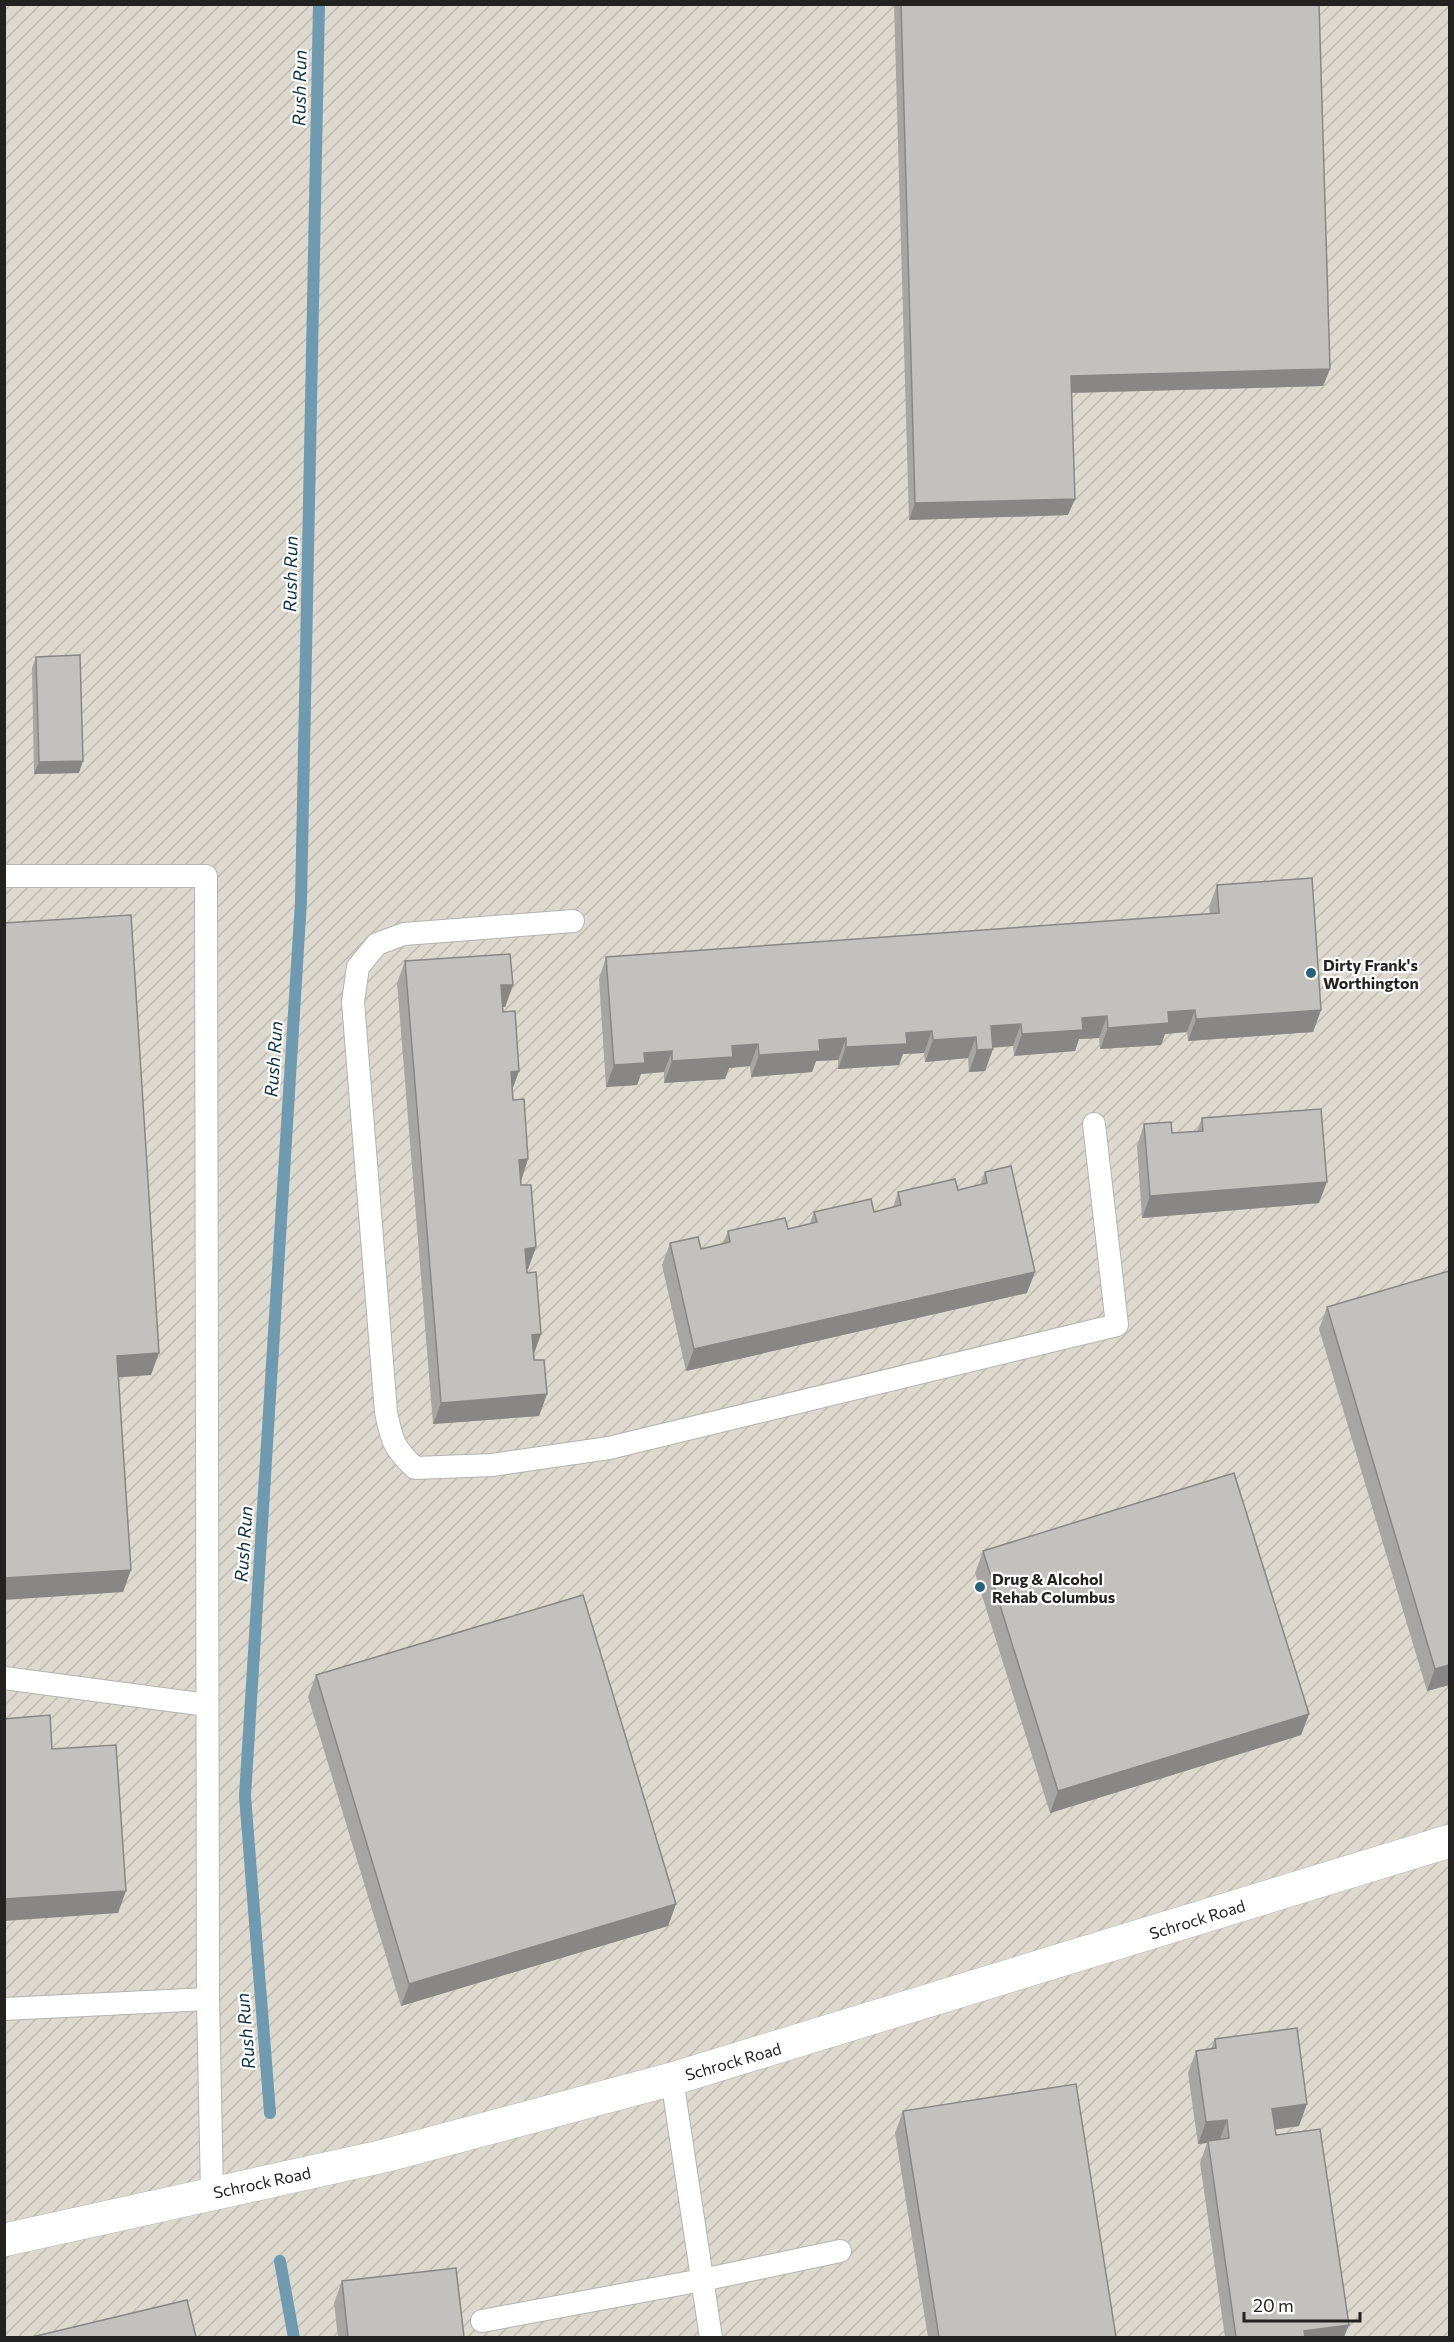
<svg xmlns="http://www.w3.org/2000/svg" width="1454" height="2342" font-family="Commissioner,sans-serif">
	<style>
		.industrial { fill: url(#industrial-furrows) }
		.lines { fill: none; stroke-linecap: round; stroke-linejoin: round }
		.stream { stroke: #709ab0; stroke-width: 12 }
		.lane-casing { stroke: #b4b3b0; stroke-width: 24 }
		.secondary-casing { stroke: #b4b3b0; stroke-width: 34 }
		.lane { stroke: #fff; stroke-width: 22 }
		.secondary { stroke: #fff; stroke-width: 33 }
		.wall { fill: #a8a6a3 }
		.shaded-wall { fill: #888785 }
		.building { fill: #c3c1be; stroke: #888785; stroke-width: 1.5 }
		.poi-dot { fill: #29617b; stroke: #fff; stroke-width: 2 }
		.labels { text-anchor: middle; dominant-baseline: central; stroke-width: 4.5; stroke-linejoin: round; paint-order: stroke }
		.poi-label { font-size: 16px; font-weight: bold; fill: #232221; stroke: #fff; text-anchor: start }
		.street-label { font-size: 16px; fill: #232221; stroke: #fff }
		.water-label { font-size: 18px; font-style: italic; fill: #0b3142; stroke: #fff }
	</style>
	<defs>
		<pattern id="industrial-furrows" width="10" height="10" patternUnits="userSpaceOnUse" patternTransform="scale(1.5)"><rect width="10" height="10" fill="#ded9ce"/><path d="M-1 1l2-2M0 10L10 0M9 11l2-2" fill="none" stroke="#bebab1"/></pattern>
	</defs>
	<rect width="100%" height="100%" fill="#e7e6e2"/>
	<!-- industrial -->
	<rect class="industrial" x="5" y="5" width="1444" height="2332"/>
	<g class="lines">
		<!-- stream -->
		<g class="stream">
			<polyline points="270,2113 245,1796 301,901 319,4"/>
			<polyline points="280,2261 294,2338"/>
		</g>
		<!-- lane casing -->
		<g class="lane-casing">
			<g id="lane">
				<polyline points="4,876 206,876 208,1999 212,2193"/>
				<path d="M573,921L404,934L377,944L358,967L353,1002L386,1412C392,1441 393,1447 415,1468L492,1465L609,1448L1117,1325L1094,1124"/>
				<polyline points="4,1678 207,1705"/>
				<polyline points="4,2009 208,1999"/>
				<polyline points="672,2079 711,2338"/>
				<polyline points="482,2321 702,2280 840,2251"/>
			</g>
		</g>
		<!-- secondary casing -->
		<g class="secondary-casing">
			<polyline id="secondary" points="4,2240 384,2156 672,2079 1450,1841"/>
		</g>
		<!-- lane -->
		<use href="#lane" class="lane"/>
		<!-- secondary -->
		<use href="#secondary" class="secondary"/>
	</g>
	<!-- wall -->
	<g class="wall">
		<polygon points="894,4 1319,4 1330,369 1323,386 1071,393 1068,515 909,520"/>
		<polygon points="36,657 79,773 34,774 32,668"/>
		<polygon points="1217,885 1321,1010 1313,1032 1188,1041 1187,1032 1165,1034 1161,1045 1100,1049 1099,1038 1079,1039 1075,1051 1014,1056 1013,1046 993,1048 985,1071 969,1072 968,1058 925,1062 924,1053 903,1054 899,1065 838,1069 838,1060 816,1061 812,1072 751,1077 750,1066 729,1068 725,1079 664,1083 664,1072 641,1074 637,1085 606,1087 599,979 606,957 1210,914 1209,907"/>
		<polygon points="405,961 513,985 505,1007 503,1007 503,1012 519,1071 512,1090 513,1100 528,1159 521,1180 521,1185 536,1247 528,1269 527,1269 541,1334 534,1354 534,1360 547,1394 539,1416 433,1424 397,983"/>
		<polygon points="1202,1118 1319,1203 1142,1218 1137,1146 1144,1124 1172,1133 1197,1131"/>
		<polygon points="985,1172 1027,1293 686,1371 662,1265 670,1243 701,1249 723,1243 728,1231 788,1229 810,1223 814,1212 874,1212 893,1207 898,1192 958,1190 980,1185"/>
		<polygon points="1327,1307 1449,1685 1427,1691 1319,1329"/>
		<polygon points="983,1551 1309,1714 1301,1735 1050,1813 975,1573"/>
		<polygon points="316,1675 676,1904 668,1926 401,2006 308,1697"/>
		<polygon points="1215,2039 1299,2126 1276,2129 1276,2135 1344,2337 1225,2337 1200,2163 1207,2143 1198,2144 1188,2073 1196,2051 1211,2049"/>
		<polygon points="903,2111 1116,2337 928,2337 895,2133"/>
		<polygon points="342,2281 464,2337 338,2337 334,2303"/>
	</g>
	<!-- shaded-wall -->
	<g class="shaded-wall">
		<polygon points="1330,369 1323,386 1064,393 1071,376"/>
		<polygon points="1075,499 1068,515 909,520 915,503"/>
		<polygon points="83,761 79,773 34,774 39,762"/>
		<polygon points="501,985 513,985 505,1007 494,1007"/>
		<polygon points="1195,1010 1187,1032 1165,1034 1161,1045 1100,1049 1108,1028 1168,1012"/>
		<polygon points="1321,1010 1313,1032 1188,1041 1196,1019"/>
		<polygon points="1107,1016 1099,1038 1079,1039 1075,1051 1014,1056 1022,1034 1082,1018"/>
		<polygon points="1021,1024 1013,1046 984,1048 991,1026"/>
		<polygon points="932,1031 924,1053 903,1054 899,1065 838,1069 846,1047 906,1033"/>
		<polygon points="976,1037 968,1058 925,1062 933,1040"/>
		<polygon points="846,1038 838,1060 816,1061 812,1072 751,1077 759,1055 819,1040"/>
		<polygon points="758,1044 750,1066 729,1068 725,1079 664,1083 672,1061 732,1046"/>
		<polygon points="993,1049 985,1071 969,1072 977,1050"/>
		<polygon points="672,1051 664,1072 641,1074 637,1085 606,1087 614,1065 644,1053"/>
		<polygon points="519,1071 511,1093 511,1072"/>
		<polygon points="528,1159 521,1181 519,1160"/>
		<polygon points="1327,1182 1319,1203 1142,1218 1150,1196"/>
		<polygon points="536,1247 528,1269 517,1270 525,1249"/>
		<polygon points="1035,1272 1027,1293 686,1371 694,1349"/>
		<polygon points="541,1334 533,1356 532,1335"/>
		<polygon points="159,1353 151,1375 110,1378 117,1356"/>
		<polygon points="547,1394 539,1416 433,1424 441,1403"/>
		<polygon points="131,1570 123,1592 4,1600 4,1578"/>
		<polygon points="1449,1665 1449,1685 1427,1691 1435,1669"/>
		<polygon points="1309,1714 1301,1735 1050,1813 1058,1791"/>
		<polygon points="126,1891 118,1913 4,1921 4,1899"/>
		<polygon points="676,1904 668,1926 401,2006 409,1984"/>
		<polygon points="1307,2104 1299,2126 1265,2131 1272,2109"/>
		<polygon points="1227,2120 1219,2142 1208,2141 1207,2143 1198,2144 1206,2122"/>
		<polygon points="1349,2325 1344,2337 1302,2337 1304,2331"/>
	</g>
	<!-- building -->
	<g class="building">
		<polygon points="901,4 1319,4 1330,369 1071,376 1075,499 915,503"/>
		<polygon points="80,655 83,761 39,762 36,657"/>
		<polygon points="1312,878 1321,1010 1196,1019 1195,1010 1168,1012 1169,1023 1108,1028 1107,1016 1082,1018 1083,1030 1022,1034 1021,1024 991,1026 993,1049 977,1050 976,1037 933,1040 932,1031 906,1033 907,1044 846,1047 846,1038 819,1040 820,1051 759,1055 758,1044 732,1046 733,1057 672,1061 672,1051 644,1053 645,1063 614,1065 606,957 1219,913 1217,885"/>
		<polygon points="131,915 159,1353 117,1356 131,1570 4,1578 4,923"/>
		<polygon points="510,954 513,985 501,985 503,1012 515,1011 519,1071 511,1072 513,1100 524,1099 528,1159 519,1160 521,1185 531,1185 536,1247 525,1249 527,1273 536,1272 541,1334 532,1335 534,1360 544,1360 547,1394 441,1403 405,961"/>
		<polygon points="1321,1109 1327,1182 1150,1196 1144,1124 1171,1122 1172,1133 1203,1131 1202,1118"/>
		<polygon points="1011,1166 1035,1272 694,1349 670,1243 698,1237 701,1249 730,1242 728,1231 785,1218 788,1229 817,1222 814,1212 871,1199 874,1212 901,1205 898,1192 955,1179 958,1190 987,1183 985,1172"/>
		<polygon points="1449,1271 1449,1665 1435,1669 1327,1307"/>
		<polygon points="1234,1473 1309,1714 1058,1791 983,1551"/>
		<polygon points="583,1595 676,1904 409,1984 316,1675"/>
		<polygon points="50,1715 52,1749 116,1745 126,1891 4,1899 4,1719"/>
		<polygon points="1297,2028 1307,2104 1272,2109 1276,2135 1320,2129 1349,2325 1304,2331 1305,2337 1236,2337 1208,2141 1229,2138 1227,2120 1206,2122 1196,2051 1216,2048 1215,2039"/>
		<polygon points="1076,2084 1116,2337 939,2337 903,2111"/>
		<polygon points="456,2268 464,2337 348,2337 342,2281"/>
		<polygon points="187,2300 196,2337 32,2337"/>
	</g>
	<!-- markers -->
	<g class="poi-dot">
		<circle cx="1311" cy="973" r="6"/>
		<circle cx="980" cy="1587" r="6"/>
	</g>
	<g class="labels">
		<!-- poi labels -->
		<g class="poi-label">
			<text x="1323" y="964">Dirty Frank's<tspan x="1323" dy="18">Worthington</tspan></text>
			<text x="992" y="1578">Drug &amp; Alcohol<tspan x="992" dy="18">Rehab Columbus</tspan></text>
		</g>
		<!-- street labels -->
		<g class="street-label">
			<text transform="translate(1197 1919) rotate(-17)">Schrock Road</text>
			<text transform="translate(733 2061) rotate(-16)">Schrock Road</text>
			<text transform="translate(262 2182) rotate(-12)">Schrock Road</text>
		</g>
		<!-- water labels -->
		<g class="water-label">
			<text transform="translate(299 88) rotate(-89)">Rush Run</text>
			<text transform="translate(290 574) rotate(-89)">Rush Run</text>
			<text transform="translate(273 1059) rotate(-86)">Rush Run</text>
			<text transform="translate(243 1544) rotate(-86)">Rush Run</text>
			<text transform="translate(245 2031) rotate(-95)">Rush Run</text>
		</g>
	</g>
	<!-- border -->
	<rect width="1454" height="2342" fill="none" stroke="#232221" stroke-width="12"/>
	<!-- scale -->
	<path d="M1244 2312v9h116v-9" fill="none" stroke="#232221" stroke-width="3"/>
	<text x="1253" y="2312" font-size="18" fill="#232221" stroke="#ffffff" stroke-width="4.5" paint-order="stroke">20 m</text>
</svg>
